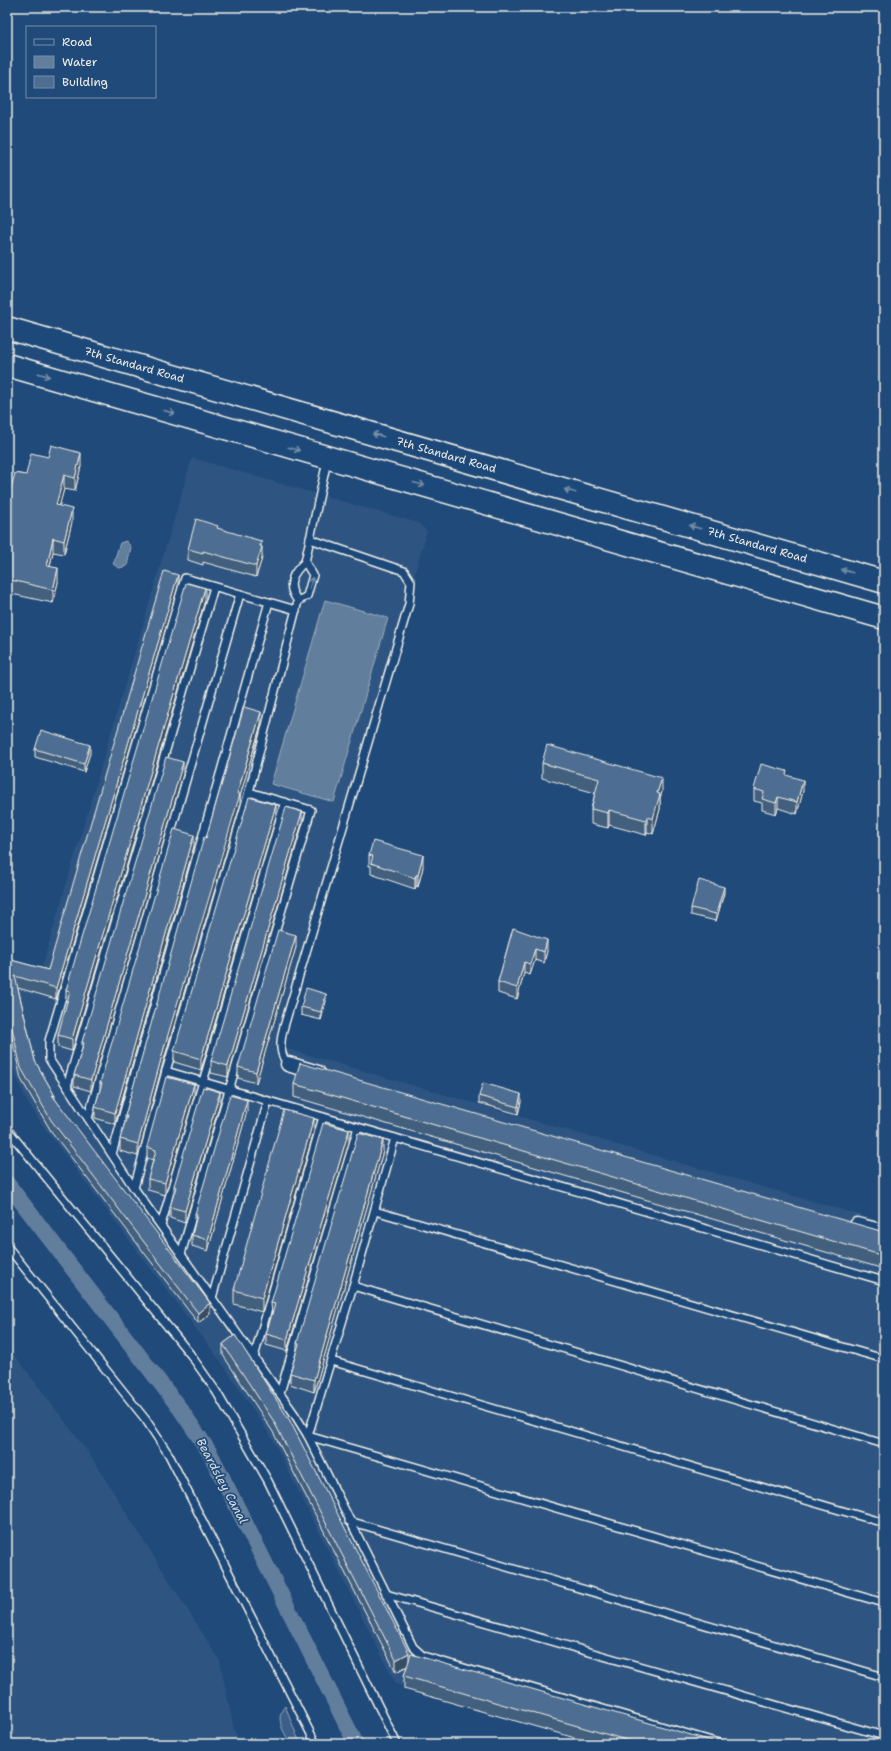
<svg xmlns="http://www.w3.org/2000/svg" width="891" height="1751" font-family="'Shantell Sans',sans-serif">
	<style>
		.built { fill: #2d5581 }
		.green { fill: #3a5f88; stroke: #97a8b8 }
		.water { fill: #627e9d; stroke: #9cacbb }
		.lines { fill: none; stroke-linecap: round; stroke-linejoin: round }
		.canal { stroke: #627e9d; stroke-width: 16 }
		.lane-casing { stroke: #f4f1e8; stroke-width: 10 }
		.street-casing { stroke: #f4f1e8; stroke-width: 17 }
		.primary-casing { stroke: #f4f1e8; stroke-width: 25 }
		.lane { stroke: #1f4a7a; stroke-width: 7 }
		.street { stroke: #1f4a7a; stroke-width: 14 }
		.primary { stroke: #1f4a7a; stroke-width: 22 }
		.wall { fill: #425f7e; stroke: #f4f1e8 }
		.shaded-wall { fill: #364d66; stroke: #f4f1e8 }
		.building { fill: #4d6e92; stroke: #f4f1e8 }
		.oneway { stroke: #748da6 }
		.labels { text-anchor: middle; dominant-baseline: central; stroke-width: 3.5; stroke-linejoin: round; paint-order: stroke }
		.street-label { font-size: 11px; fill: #f4f1e8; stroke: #1f4a7a }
		.water-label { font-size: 12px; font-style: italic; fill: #dee0dd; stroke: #1f4a7a }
	</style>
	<rect width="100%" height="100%" fill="#1f4a7a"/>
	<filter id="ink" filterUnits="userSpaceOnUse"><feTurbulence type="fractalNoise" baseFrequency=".025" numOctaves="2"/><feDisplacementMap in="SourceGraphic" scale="8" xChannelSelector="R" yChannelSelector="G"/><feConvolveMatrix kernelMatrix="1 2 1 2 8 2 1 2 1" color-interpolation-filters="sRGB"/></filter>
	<g filter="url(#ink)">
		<!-- built -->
		<g class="built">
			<polygon points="192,458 418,523 427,531 281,1047 884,1222 884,1744 603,1744 396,1684 270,1435 222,1363 46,1130 26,1100 7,1053 7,968 39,977"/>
			<polygon points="7,1345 88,1452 220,1661 234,1730 241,1744 7,1744"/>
		</g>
		<!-- green -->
		<path class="green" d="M285,1706C291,1718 294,1732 301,1744H291C284,1733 274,1718 285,1706Z"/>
		<!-- water -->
		<g class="water">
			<polygon points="126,541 131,547 127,566 119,568 113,564 120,543"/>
			<polygon points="325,600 388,618 334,802 271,784"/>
		</g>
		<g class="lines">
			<!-- canal -->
			<polyline class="canal" points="7,1183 181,1410 210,1453 356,1744"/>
			<!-- lane casing -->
			<g class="lane-casing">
				<g id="lane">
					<polyline points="305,562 313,575 307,596 298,601 249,792 166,1071 134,1188 295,1415 308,1436 413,1647 423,1656 722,1744"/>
					<path d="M298,601C286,586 291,574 305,562L327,461"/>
					<path d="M288,1064C279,1054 280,1043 283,1030L409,604L411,582L404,571L310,539"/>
					<polyline points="166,1071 884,1281"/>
					<polyline points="67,1086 214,587"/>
					<polyline points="88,1118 240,594"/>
					<polyline points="7,1129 190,1354 216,1391 268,1481 397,1744"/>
					<polyline points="395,1138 353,1286 308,1436 884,1603"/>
					<polyline points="112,1154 269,602"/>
					<polyline points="134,1188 49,1059 49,1041 185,578 296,610"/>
					<polyline points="375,1211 884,1359"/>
					<polyline points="161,1225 285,802"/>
					<polyline points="7,1246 146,1420 169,1455 316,1744"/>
					<polyline points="181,1254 311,810 249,792"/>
					<polyline points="353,1286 884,1444"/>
					<polyline points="212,1298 268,1101"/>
					<polyline points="254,1357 323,1117"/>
					<polyline points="331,1361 884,1523"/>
					<polyline points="280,1393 358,1127"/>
					<polyline points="349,1521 884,1677"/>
					<polyline points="386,1594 884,1736"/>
				</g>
			</g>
			<!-- street casing -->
			<g class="street-casing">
				<g id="street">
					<polyline points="288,1064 318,1073"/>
					<polyline points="857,1225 884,1232"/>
				</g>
			</g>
			<!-- primary casing -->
			<g class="primary-casing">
				<g id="primary">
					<polyline points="7,328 884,582"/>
					<polyline points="7,365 884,618"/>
				</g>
			</g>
			<!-- lane -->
			<use href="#lane" class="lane"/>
			<!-- street -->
			<use href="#street" class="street"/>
			<!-- primary -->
			<use href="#primary" class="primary"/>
		</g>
		<!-- wall -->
		<g class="wall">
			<polygon points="81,466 75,491 64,489 59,506 72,522 64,554 53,552 50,566 58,582 53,603 7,593 7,491 10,492 26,475"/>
			<polygon points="218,529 261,547 262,558 256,577 203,562 203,565 188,560 188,549"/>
			<polygon points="178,586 56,999 18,988 35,1061 55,1096 55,1099 210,1314 198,1323 51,1131 21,1079 7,1016 7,952 11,960 48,970"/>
			<polygon points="205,600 72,1051 58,1047 58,1035 68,1002 66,1001 66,990"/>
			<polygon points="261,724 240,796 240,806 164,1059 138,1156 120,1151 120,1139 125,1122 125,1116 206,838"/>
			<polygon points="35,749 90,753 84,772 35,757"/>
			<polygon points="542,763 662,792 660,798 660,809 653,834 647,832 646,835 609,825 608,828 591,824 591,809 595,793 542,778"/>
			<polygon points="183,774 91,1091 74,1086 74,1075 82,1049 82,1042"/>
			<polygon points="787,775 803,791 797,814 778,808 776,814 762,810 762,803 754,801 754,789"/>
			<polygon points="276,816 201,1070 174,1062 174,1051"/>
			<polygon points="302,823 228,1077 211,1073 211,1061"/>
			<polygon points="194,846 115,1124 95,1118 95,1107 100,1089 100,1083"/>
			<polygon points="369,855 423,867 418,887 416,886 415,889 371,874 371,866 369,866"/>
			<polygon points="724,893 716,921 691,915 691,908"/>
			<polygon points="513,928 547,951 544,963 535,960 530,975 524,973 517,999 498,993 498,982"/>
			<polygon points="296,947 256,1083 238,1078 238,1067"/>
			<polygon points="326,1001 321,1020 301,1015 301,1007"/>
			<polygon points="294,1084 884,1232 884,1269 294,1097"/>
			<polygon points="194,1096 165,1195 148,1190 148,1179 153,1160 147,1158 147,1147"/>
			<polygon points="479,1096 521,1102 518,1114 479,1103"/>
			<polygon points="220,1103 185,1223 170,1218 170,1207 174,1191 174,1186"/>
			<polygon points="247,1111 208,1251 192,1246 192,1235 195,1224 195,1214"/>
			<polygon points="314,1131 262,1312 234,1304 234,1290"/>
			<polygon points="349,1142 287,1351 266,1345 266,1334 272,1314 271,1303"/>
			<polygon points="383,1151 314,1392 290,1384 290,1373 297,1352 297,1343"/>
			<polygon points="235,1335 409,1658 722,1744 596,1744 404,1689 404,1676 407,1666 396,1672 273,1432 223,1355 223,1344"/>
		</g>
		<!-- shaded-wall -->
		<g class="shaded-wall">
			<polygon points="81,453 81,466 75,491 75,478"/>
			<polygon points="64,475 64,489 56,519 56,505"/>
			<polygon points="72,509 72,522 64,554 64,541"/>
			<polygon points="53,538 53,552 47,579 47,566"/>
			<polygon points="261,541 261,550 262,547 262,558 256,577 256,566"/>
			<polygon points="58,568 58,582 53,603 53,590"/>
			<polygon points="178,575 178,586 56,999 56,988"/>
			<polygon points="205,588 205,600 72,1051 72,1039"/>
			<polygon points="261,712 261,724 240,796 240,806 164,1059 138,1156 138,1144 164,1048"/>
			<polygon points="90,745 90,753 84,772 84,764"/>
			<polygon points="183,762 183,774 91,1091 91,1080"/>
			<polygon points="662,778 662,792 660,798 660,809 653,834 653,819 657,793"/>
			<polygon points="803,780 803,791 797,814 797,802"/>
			<polygon points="778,797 778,808 776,814 776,803"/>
			<polygon points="276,805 276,816 201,1070 201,1059"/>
			<polygon points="609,810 609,825 608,828 608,813"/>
			<polygon points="302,812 302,823 228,1077 228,1066"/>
			<polygon points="647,817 647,832 646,835 646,820"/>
			<polygon points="194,835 194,846 115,1124 115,1113"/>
			<polygon points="423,855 423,867 418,887 418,875"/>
			<polygon points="416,875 416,886 415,889 415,878"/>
			<polygon points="724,887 724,893 716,921 716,914"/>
			<polygon points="296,935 296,947 256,1083 256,1072"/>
			<polygon points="547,940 547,951 544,963 544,952"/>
			<polygon points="535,949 535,960 530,975 530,964"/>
			<polygon points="524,962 524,973 517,999 517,988"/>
			<polygon points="326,994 326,1001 321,1020 321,1012"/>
			<polygon points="194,1084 194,1096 165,1195 165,1183"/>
			<polygon points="220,1092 220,1103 185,1223 185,1211"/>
			<polygon points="521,1094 521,1102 518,1114 518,1107"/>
			<polygon points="247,1100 247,1111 208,1251 208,1240"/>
			<polygon points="314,1118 314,1131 262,1312 262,1298"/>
			<polygon points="349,1130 349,1142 287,1351 287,1340"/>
			<polygon points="383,1140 383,1151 314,1392 314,1380"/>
			<polygon points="210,1303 210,1314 198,1323 198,1313"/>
			<polygon points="409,1653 409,1665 396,1672 396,1660"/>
		</g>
		<!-- building -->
		<g class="building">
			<polygon points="51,445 81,453 75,478 64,475 56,505 72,509 64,541 53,538 47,566 58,568 53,590 7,579 7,491 10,492 15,473 26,475 31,453 48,457"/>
			<polygon points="196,519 218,526 217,528 261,541 260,546 262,547 256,566 203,551 203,553 188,549"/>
			<polygon points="164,571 178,575 56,988 15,976 35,1061 55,1096 52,1095 210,1303 198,1313 51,1120 21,1068 7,1006 7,952 8,947 11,960 48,970"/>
			<polygon points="186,583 205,588 72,1039 58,1035 70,991 66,990"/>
			<polygon points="244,707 261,712 237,794 240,794 164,1048 138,1144 120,1139 127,1116 125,1116 204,837 206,838"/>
			<polygon points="41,730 90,745 84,764 35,749"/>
			<polygon points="547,745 662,778 657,793 660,794 653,819 647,817 646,820 609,810 608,813 591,809 599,779 542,763"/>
			<polygon points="166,757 183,762 91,1080 74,1075 84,1043 82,1042"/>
			<polygon points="761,764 787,771 786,775 803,780 797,802 778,797 776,803 762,799 764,792 754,789"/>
			<polygon points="249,797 276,805 201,1059 174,1051"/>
			<polygon points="286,807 302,812 228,1066 211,1061"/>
			<polygon points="174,829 194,835 115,1113 95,1107 102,1083 100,1083"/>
			<polygon points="373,841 423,855 418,875 416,875 415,878 371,863 373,856 369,855"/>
			<polygon points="699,880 724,887 716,914 691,908"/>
			<polygon points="513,928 547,940 544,952 535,949 530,964 524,962 517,988 498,982"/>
			<polygon points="278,930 296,935 256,1072 238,1067"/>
			<polygon points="306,988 326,994 321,1012 301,1007"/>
			<polygon points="300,1063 884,1232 884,1256 294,1084"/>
			<polygon points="166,1077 194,1084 165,1183 148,1179 156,1150 147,1147"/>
			<polygon points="483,1083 521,1094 518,1107 479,1096"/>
			<polygon points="203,1087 220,1092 185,1211 170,1207 176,1187 174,1186"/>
			<polygon points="230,1095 247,1100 208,1240 192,1235 197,1215 195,1214"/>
			<polygon points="284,1110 314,1118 262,1298 234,1290"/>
			<polygon points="323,1123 349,1130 287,1340 266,1334 275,1304 271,1303"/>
			<polygon points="358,1133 383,1140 314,1380 290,1373 299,1344 297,1343"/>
			<polygon points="235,1335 290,1421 409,1653 396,1660 273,1420 223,1344"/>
			<polygon points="411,1654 722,1744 640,1744 404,1676"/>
		</g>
		<!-- one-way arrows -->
		<defs><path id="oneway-shaft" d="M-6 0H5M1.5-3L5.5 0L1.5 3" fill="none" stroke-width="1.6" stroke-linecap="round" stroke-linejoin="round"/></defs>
		<g class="oneway">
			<use href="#oneway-shaft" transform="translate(44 375) rotate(16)"/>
			<use href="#oneway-shaft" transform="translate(169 412) rotate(16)"/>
			<use href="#oneway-shaft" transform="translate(378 435) rotate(-164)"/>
			<use href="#oneway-shaft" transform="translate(294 449) rotate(16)"/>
			<use href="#oneway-shaft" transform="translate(419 484) rotate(15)"/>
			<use href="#oneway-shaft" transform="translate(570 491) rotate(-164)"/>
			<use href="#oneway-shaft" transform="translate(695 527) rotate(-164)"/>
			<use href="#oneway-shaft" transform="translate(847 571) rotate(-164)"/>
			<use href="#oneway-shaft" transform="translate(311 583) rotate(-75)"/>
		</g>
	</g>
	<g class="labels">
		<!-- street labels -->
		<g class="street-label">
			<text transform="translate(134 365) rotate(16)">7th Standard Road</text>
			<text transform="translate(446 455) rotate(16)">7th Standard Road</text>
			<text transform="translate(757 545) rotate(16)">7th Standard Road</text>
		</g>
		<!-- water labels -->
		<g class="water-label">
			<text transform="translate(222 1481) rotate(62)">Beardsley Canal</text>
		</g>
	</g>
	<!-- margin -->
	<rect width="891" height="1751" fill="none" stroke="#1f4a7a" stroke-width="24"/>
	<rect x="12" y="12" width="867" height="1727" fill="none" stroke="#f4f1e8" stroke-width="1.5" filter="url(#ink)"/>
	<!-- legend -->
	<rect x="26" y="26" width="130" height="72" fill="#1f4a7a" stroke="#748da6"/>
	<rect x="34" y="39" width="20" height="6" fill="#1f4a7a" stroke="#748da6"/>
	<text x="62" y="46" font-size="12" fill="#f4f1e8">Road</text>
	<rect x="34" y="56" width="20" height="12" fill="#627e9d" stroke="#748da6"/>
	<text x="62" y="66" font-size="12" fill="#f4f1e8">Water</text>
	<rect x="34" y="76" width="20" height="12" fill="#4d6e92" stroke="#748da6"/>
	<text x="62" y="86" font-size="12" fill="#f4f1e8">Building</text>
</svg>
